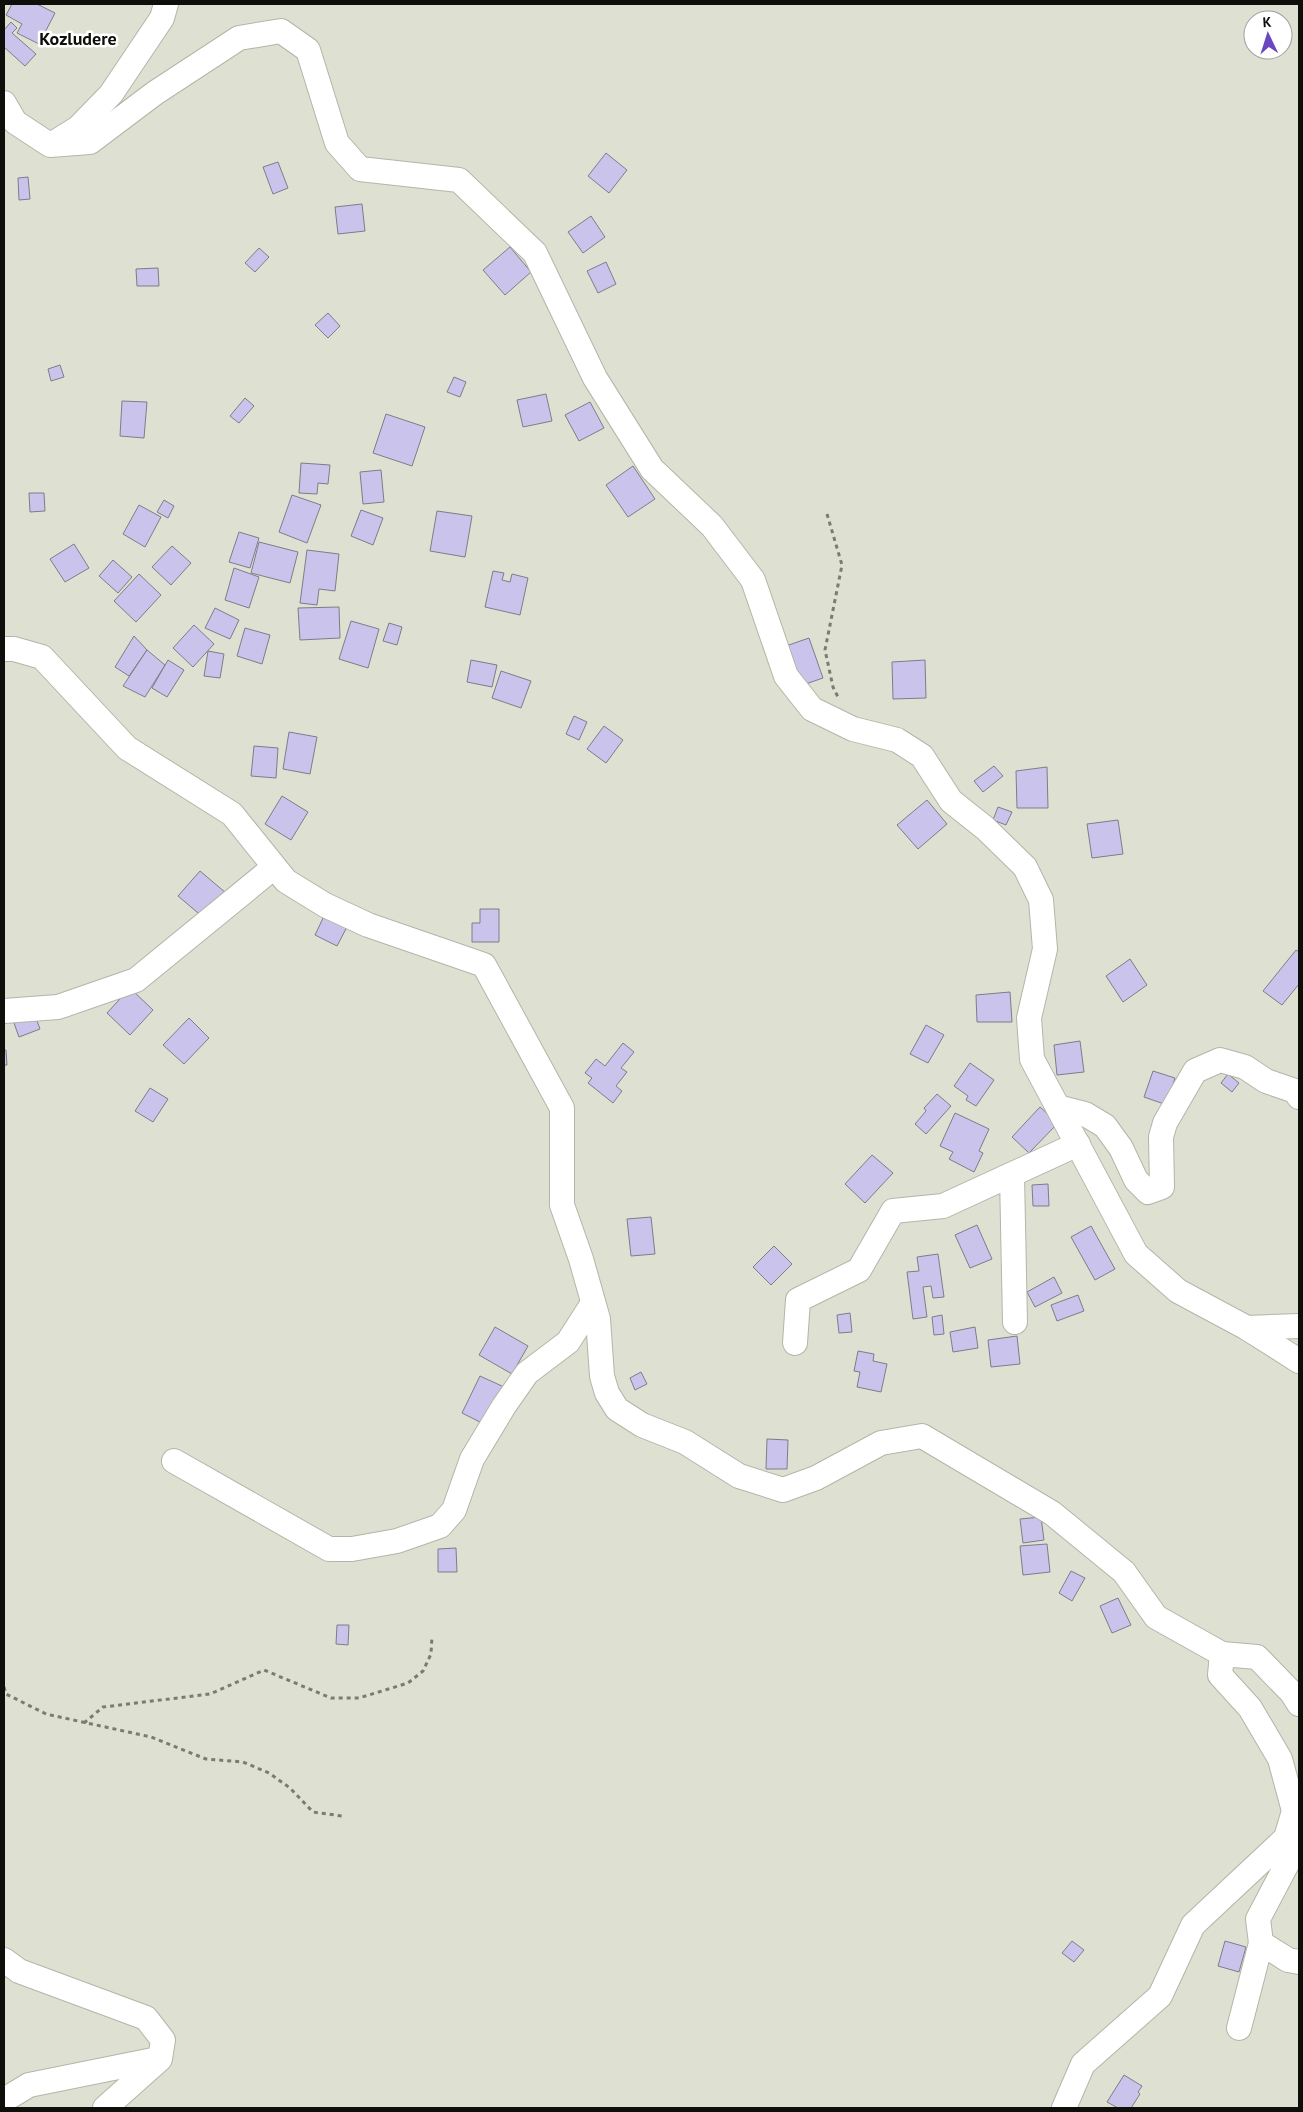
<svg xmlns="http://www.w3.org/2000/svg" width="1303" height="2112" font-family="'PT Sans',sans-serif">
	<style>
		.building { fill: #cac4ec; stroke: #7e7c88 }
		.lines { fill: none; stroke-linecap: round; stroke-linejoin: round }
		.minor-casing { stroke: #b4b5a8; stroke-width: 26 }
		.path { stroke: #7a7c72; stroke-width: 3; stroke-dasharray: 4 4; stroke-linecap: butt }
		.minor { stroke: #fff; stroke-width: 24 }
		.labels { text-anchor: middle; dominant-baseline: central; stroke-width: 5; stroke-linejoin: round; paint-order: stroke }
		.quarter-label { font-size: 18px; font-weight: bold; fill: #0e0e0a; stroke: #fff }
	</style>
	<rect width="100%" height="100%" fill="#dee0d2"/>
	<!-- building -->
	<g class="building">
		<polygon points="12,4 37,4 55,13 39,44 17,33 22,24 6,15"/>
		<polygon points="11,22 17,28 12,33 36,54 25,66 4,47 4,30"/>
		<polygon points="606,153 627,170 609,193 588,176"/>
		<polygon points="278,162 288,188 273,194 263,167"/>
		<polygon points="28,177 30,199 19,200 18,178"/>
		<polygon points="362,204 365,231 338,234 335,207"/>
		<polygon points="591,216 605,237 583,253 568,232"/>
		<polygon points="510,247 531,272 505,295 483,270"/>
		<polygon points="259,248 269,257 255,272 245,263"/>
		<polygon points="606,262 616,284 598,293 587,271"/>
		<polygon points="158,268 159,286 137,286 136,269"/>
		<polygon points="328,313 340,326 328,338 315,325"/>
		<polygon points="60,365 64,377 51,381 48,369"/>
		<polygon points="454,377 466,382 460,397 447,392"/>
		<polygon points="546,394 552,421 523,427 517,400"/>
		<polygon points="245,398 254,406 239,423 230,416"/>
		<polygon points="122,401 147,402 144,438 120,436"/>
		<polygon points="590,402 604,428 579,441 565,415"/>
		<polygon points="386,414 425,427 412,466 373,453"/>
		<polygon points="301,463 330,465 328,484 318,483 317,494 299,493"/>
		<polygon points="633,466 655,499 628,517 606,485"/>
		<polygon points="381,470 384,502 363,504 360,472"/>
		<polygon points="29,493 44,493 45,511 30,512"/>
		<polygon points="292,495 321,505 307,543 279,532"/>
		<polygon points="164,500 174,506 168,518 157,512"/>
		<polygon points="139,505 161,517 145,547 123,534"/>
		<polygon points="361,510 383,518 373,545 351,536"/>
		<polygon points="437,511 472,516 465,557 430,551"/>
		<polygon points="239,532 259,538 250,568 229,562"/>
		<polygon points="259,542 298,552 290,583 251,573"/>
		<polygon points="74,544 89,568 65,582 50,559"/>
		<polygon points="172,546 191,563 171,585 152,567"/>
		<polygon points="307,550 339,554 335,591 319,589 317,605 300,603"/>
		<polygon points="113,560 132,577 118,593 99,576"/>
		<polygon points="234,568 259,577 249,608 225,600"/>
		<polygon points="493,571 504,573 502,580 510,582 512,574 528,578 520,615 485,607"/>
		<polygon points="139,574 161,595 136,622 114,601"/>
		<polygon points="339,607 340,638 300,640 298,608"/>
		<polygon points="215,608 239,620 230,639 205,628"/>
		<polygon points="351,621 379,629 368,668 339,659"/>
		<polygon points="389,623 402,627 397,645 383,641"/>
		<polygon points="194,625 214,644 193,667 173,648"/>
		<polygon points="245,628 270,635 262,664 237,656"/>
		<polygon points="134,636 147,650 129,676 115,667"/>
		<polygon points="809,638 823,678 797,687 783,647"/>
		<polygon points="147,650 165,665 145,697 123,686"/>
		<polygon points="208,651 224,654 220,678 204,676"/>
		<polygon points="168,660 184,670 167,697 152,688"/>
		<polygon points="471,660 497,665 492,687 467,682"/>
		<polygon points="925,660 926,698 893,699 892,662"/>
		<polygon points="501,671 531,681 521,708 492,698"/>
		<polygon points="574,716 587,722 579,740 566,734"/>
		<polygon points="604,726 623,740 606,763 587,749"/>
		<polygon points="289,732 317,737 310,774 283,769"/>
		<polygon points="254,746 278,748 276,778 251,776"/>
		<polygon points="994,766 1003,776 983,792 974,781"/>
		<polygon points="1047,767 1048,808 1017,808 1016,771"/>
		<polygon points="282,796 308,812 291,840 265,824"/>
		<polygon points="927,800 947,824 918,849 897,825"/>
		<polygon points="998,807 1012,812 1006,825 993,820"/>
		<polygon points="1118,820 1123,854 1092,858 1087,824"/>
		<polygon points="200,871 226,893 204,918 178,896"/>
		<polygon points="480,909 499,909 499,942 472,942 472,923 480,923"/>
		<polygon points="325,914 348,925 337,946 315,935"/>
		<polygon points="1296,950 1299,952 1299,984 1282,1005 1263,991"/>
		<polygon points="1130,959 1147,985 1123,1002 1106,976"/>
		<polygon points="130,988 153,1010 130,1035 107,1013"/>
		<polygon points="1010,992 1012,1022 977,1022 976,995"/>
		<polygon points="35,1015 40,1029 19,1037 14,1023"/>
		<polygon points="189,1018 209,1038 184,1064 163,1045"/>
		<polygon points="926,1025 944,1035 928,1063 910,1054"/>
		<polygon points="1080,1041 1084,1072 1057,1075 1054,1045"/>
		<polygon points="623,1043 634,1052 621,1068 627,1072 616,1086 622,1091 613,1103 588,1083 592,1078 585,1073 596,1059 605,1066"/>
		<polygon points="4,1050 6,1050 7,1065 4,1065"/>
		<polygon points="970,1063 994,1080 976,1106 966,1100 968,1096 954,1086"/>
		<polygon points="1153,1071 1175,1078 1167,1105 1144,1097"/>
		<polygon points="1228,1074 1239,1083 1232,1092 1221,1083"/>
		<polygon points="150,1088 168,1099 153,1122 135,1111"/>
		<polygon points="937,1094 951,1106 926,1134 915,1124 926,1111 924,1108"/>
		<polygon points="1040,1107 1058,1123 1029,1153 1012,1137"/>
		<polygon points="955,1113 989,1129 979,1151 983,1153 974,1172 949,1159 953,1152 940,1146"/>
		<polygon points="872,1155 893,1173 865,1203 845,1184"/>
		<polygon points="1048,1184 1049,1206 1033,1206 1032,1185"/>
		<polygon points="651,1217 655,1254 631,1256 627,1219"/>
		<polygon points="977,1225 992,1259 970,1268 955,1235"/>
		<polygon points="1091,1226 1115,1269 1095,1280 1071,1237"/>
		<polygon points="774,1246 792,1264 771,1285 753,1267"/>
		<polygon points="938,1254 944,1297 933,1298 931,1286 923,1287 927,1317 913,1319 907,1272 919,1271 917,1257"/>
		<polygon points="1054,1277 1062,1293 1035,1307 1027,1292"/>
		<polygon points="1078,1295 1084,1311 1057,1321 1051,1305"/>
		<polygon points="850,1313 852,1332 839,1333 837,1315"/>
		<polygon points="942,1315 944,1334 934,1335 932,1317"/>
		<polygon points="495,1327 528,1346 512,1374 479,1355"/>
		<polygon points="975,1327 978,1348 953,1352 950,1332"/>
		<polygon points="1017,1336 1020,1364 991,1367 988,1340"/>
		<polygon points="858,1351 874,1354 873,1361 887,1364 881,1392 857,1387 860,1372 854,1371"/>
		<polygon points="641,1372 647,1384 635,1390 630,1378"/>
		<polygon points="480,1376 504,1387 486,1425 462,1413"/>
		<polygon points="767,1439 788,1440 787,1469 766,1469"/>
		<polygon points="1041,1517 1044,1540 1023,1543 1020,1519"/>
		<polygon points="1047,1544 1050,1572 1023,1575 1020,1546"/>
		<polygon points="456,1548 457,1572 438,1572 438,1549"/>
		<polygon points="1071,1571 1085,1578 1072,1601 1059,1593"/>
		<polygon points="1118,1598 1131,1625 1112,1633 1100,1606"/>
		<polygon points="337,1625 349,1625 348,1645 336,1644"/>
		<polygon points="1072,1941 1084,1950 1074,1962 1062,1953"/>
		<polygon points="1225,1941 1246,1947 1239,1972 1218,1966"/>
		<polygon points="1124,2075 1142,2086 1138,2092 1140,2094 1131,2108 1118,2108 1107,2102"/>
	</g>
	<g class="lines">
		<!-- minor casing -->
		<g class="minor-casing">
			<g id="minor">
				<polyline points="4,103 15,122 50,145 90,142 155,93 239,38 281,31 308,50 337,143 360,169 459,180 535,253 595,378 652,469 712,526 753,580 786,676 812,709 853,729 897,740 922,756 951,801 985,828 1025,867 1041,900 1045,949 1029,1018 1032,1059 1136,1254 1178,1291 1247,1328 1299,1361"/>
				<polyline points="54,143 78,128 111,94 162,18 166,4"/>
				<polyline points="4,649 14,649 42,657 127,748 232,814 286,881 325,905 368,925 484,965 562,1108 562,1205 581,1259 598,1319 602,1376 607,1393 617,1409 642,1425 685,1442 739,1476 783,1490 816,1478 881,1443 922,1436 1052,1513 1124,1572 1156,1617 1222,1654"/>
				<polyline points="4,1011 58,1007 136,980 273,868"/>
				<polyline points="1058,1107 1085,1114 1105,1126 1121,1148 1136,1180 1148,1192 1162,1187 1161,1137 1165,1123 1195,1071 1220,1060 1245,1067 1266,1081 1295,1091 1299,1097"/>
				<polyline points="1012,1175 1015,1322"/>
				<polyline points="1247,1328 1299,1326"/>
				<polyline points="795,1343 798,1300 859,1270 893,1211 943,1206 1078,1144"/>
				<polyline points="174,1461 329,1549 352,1549 397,1541 440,1526 454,1510 472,1459 504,1406 527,1373 568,1342 593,1303"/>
				<polyline points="1295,1825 1297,1845 1258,1919 1261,1943 1288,1960 1299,1962"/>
				<polyline points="4,1960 19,1971 146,2018 163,2040 160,2059 105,2108"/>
				<polyline points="1239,2028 1261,1943"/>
				<polyline points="4,2100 29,2085 158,2059"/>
				<polyline points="1064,2108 1083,2064 1160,1996 1193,1925 1286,1838 1294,1811 1280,1759 1250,1708 1220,1675 1222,1654 1257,1657 1292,1693 1299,1704"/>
			</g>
		</g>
		<!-- path -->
		<g class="path">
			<polyline points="827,514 842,565 825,650 833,687 839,699"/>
			<polyline points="4,1687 6,1694 46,1714 151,1737 206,1759 243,1762 269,1773 290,1788 313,1812 342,1816"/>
			<polyline points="84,1723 103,1707 210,1694 264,1670 331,1698 359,1698 408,1683 423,1671 431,1654 432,1636"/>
		</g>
		<!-- minor -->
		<use href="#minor" class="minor"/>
	</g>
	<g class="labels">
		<!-- quarter labels -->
		<g class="quarter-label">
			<text x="78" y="38">Kozludere</text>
		</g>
	</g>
	<!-- border -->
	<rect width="1303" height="2112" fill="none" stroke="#0e0e0a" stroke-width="10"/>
	<!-- north arrow -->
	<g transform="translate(1268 35) rotate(356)"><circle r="24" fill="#ffffff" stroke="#9f9f9d"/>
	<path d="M0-4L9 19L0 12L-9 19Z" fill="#6a47c0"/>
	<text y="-8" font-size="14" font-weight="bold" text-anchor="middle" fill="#0e0e0a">K</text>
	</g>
</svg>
